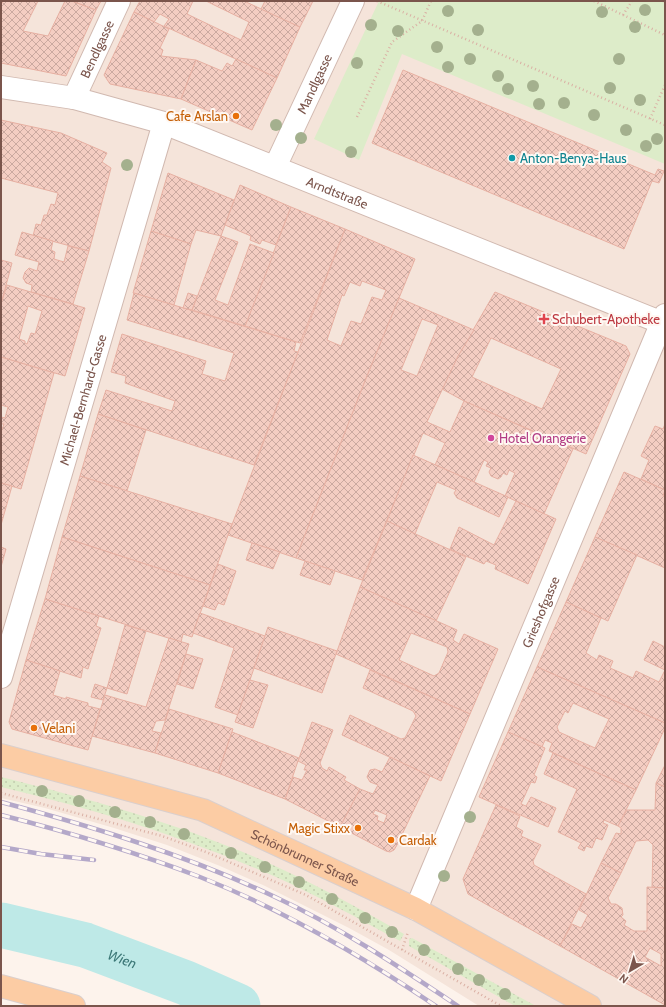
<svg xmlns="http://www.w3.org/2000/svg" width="666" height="1007" font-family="Cabin,sans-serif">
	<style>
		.residential { fill: #f5e4da }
		.grass { fill: url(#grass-dots) }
		.park { fill: #ddecc9 }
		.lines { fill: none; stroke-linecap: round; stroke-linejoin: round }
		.river { stroke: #bee9e7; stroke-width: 45 }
		.building { fill: url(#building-cross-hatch); stroke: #e7b0a2; fill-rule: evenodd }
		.minor-casing { stroke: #d1b9b0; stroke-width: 24 }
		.tertiary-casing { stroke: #d1b9b0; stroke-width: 24 }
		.primary-casing { stroke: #dacfcd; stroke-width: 24 }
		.path { stroke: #dab0a4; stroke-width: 2.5; stroke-dasharray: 1 3; stroke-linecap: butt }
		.minor { stroke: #fff; stroke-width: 22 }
		.tertiary { stroke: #fff; stroke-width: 22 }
		.primary { stroke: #fccca4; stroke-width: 22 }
		.rail-casing { stroke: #b4a8c9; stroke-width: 4.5 }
		.rail { stroke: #fff8f3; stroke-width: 3; stroke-dasharray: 9; stroke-linecap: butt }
		.tree { fill: #a4b08e }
		.food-dot { fill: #e8710a; stroke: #fff8f3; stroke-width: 1.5 }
		.culture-dot { fill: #0f9aa8; stroke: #fff8f3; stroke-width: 1.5 }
		.health-dot { fill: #e0444e; stroke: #fff8f3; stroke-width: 1.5 }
		.hotel-dot { fill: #d1479c; stroke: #fff8f3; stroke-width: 1.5 }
		.labels { text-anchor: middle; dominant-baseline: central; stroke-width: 4; stroke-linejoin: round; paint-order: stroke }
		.street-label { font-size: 13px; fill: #7b554c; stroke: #fff8f3 }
		.food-label { font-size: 13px; fill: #c56008; stroke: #fff8f3; text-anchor: end }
		.culture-label { font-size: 13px; fill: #0d838f; stroke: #fff8f3; text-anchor: start }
		.health-label { font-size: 13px; fill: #be3a42; stroke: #fff8f3; text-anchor: start }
		.hotel-label { font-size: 13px; fill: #b23c85; stroke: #fff8f3; text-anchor: start }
		.water-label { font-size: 14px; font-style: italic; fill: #3c7877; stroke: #fff8f3 }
	</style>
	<defs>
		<pattern id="grass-dots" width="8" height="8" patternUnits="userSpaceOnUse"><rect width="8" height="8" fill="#ddecc9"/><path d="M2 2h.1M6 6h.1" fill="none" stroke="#c1ccae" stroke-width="1.8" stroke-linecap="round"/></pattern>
		<pattern id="building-cross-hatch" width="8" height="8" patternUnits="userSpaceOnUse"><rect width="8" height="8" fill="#f4cdc2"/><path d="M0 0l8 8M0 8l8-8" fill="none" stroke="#cba9a0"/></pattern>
	</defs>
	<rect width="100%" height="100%" fill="#fdf3ec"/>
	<!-- residential -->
	<polygon class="residential" points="1,1 665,1 665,1006 479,1006 389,950 349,928 265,886 220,866 167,845 114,828 45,808 1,798"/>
	<!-- grass -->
	<g class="grass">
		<path d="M1,777C94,800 187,826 275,866C319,886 362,910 404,934L400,941C359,919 318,896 276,877C187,838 95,809 1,787Z"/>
		<polygon points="412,938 536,1006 515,1006 409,946 409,939"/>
	</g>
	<!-- park -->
	<polygon class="park" points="379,1 665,1 665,164 402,54 359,160 314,139"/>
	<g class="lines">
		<!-- river -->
		<path class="river" id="s1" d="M1,925L85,945L186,983L238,1006"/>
	</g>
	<!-- building -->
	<g class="building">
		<polygon points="3,1 38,1 23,31 48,36 65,1 72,1 96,10 66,76 1,63 1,5"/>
		<polygon points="72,1 101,1 96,10"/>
		<polygon points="140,1 193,1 187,14 241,40 249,22 206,1 244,1 300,27 277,78 164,26 169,19 160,14 154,22 134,12"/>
		<polygon points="265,1 313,1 300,27 261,9"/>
		<polygon points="134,12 169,29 160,48 163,50 161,56 196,60 181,99 110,84 104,75"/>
		<polygon points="236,59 277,78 252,130 181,99 196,60 222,71 227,63 232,66"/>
		<polygon points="403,70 655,175 658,169 664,171 659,183 652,181 624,249 372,143"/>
		<polygon points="1,120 61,133 107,153 102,162 111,168 89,251 33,236 36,224 41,225 44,215 47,215 51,204 55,205 58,193 1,178"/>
		<polygon points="168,173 234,200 221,236 196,230 191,244 151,231"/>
		<polygon points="240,185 291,207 276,245 262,240 260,244 250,240 251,236 225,225"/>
		<polygon points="291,207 345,229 300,343 245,326"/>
		<path d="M345,229L415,259L365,381L296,558L228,535ZM362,281L386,290L382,300L372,297L361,324L351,321L341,346L327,340L342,295L344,296L350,282L360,286Z"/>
		<polygon points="151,231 191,244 174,305 133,293"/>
		<polygon points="22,232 53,241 51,250 55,252 54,259 64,262 68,246 89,251 73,304 31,292 32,285 26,283 23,278 25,272 29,268 37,271 39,262 15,255"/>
		<polygon points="221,236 238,242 215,300 228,305 250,244 274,253 245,326 192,310"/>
		<polygon points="1,260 12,263 1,304"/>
		<path d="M7,285L85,308L65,376L1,357V304ZM28,306L42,311L35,334L31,333L27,344L25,343V341L19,339Z"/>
		<path d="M495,292L626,346L630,354L586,454L464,401L442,389L458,356ZM491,338L561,369L542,409L472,377Z"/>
		<polygon points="134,293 296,342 294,351 298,352 254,465 98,414 106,390 172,411 175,401 125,383 126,376 111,372 122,334 206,361 202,374 225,381 234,353 127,320"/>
		<polygon points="188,293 197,296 192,310 183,308"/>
		<path d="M399,298L474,330L458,356L427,422L450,432L464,401L573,449L544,514L505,496L515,473L509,470L507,475L503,473L501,477L498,479L491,476L489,472L491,468L486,466L488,462L484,460L474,482L435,465L445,443L423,433L362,580L296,558L365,381ZM422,319L438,325L417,376L401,370Z"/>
		<polygon points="1,357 54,373 21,489 1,483 1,432 4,424 1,424 1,417 5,418 8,407 1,405"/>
		<polygon points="98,414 146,430 127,491 80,476"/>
		<polygon points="665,424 665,490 641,479 649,460 641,456 655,426 663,429"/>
		<polygon points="413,455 508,497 499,517 457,498 454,493 456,490 437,482 415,534 387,521"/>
		<polygon points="624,472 665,490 663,496 665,497 665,568 595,537"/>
		<polygon points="80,476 232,524 210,585 62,537"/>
		<polygon points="1,483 12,486 1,525"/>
		<polygon points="516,501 556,519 528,584 495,569 496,565 486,561 484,564 450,549 459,527 494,545"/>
		<polygon points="387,521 466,557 436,621 360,587"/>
		<polygon points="62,537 210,585 192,637 183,634 181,642 45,599"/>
		<polygon points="595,537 637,555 608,621 566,602"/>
		<polygon points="252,543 280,552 273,569 246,560"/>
		<polygon points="1,547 6,549 1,567"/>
		<polygon points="305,561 335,571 330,585 300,575"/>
		<polygon points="218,564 236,571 224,605 218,603 215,610 203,606"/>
		<path d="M360,587L457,630L453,640L459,644L464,634L498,649L470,714L336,654ZM411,633L447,647L448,652L439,673L434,676L399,660Z"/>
		<polygon points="45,599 99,616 96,626 101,628 88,669 83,667 81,678 26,660"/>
		<polygon points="566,602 601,618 586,653 597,660 599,655 613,661 610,668 633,678 636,671 659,682 665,670 644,660 653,641 665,647 665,723 537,667"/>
		<polygon points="200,613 265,636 238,715 215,707 234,648 193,633"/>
		<polygon points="125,625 146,631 127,694 107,688"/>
		<polygon points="268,627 337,651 322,693 254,668"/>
		<polygon points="169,638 189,644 165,720 156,721 152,731 161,733 155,753 92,736 105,695 146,707"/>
		<polygon points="186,654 203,659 193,689 177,684"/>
		<polygon points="26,660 60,671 53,695 66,699 66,697 88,703 88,706 100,709 88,750 12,729 9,722"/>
		<path d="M537,667L665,723V728L636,790L549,751L552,743L545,740L542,747L508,732ZM573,703L609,719L595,748L559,732L557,727L565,711L568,713Z"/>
		<polygon points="370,670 470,714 441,781 342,735 350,715 401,739 405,738 416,716 413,711 363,688"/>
		<polygon points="250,680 268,685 253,728 235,722"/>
		<polygon points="95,684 107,688 103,700 91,697"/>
		<polygon points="169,709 233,729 218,773 155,753"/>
		<polygon points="312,722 333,730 320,763 322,768 327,771 329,767 346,777 344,780 360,789 340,827 285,799 293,777 302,780 307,770 304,770 306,765 298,761"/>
		<polygon points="232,732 299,758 285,799 218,773"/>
		<polygon points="508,732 545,748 534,775 537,777 535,783 531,782 521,804 526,806 531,797 556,808 548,827 479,797"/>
		<polygon points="553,753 636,790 618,826 604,820 603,823 608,825 602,840 596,838 592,848 586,846 584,851 578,848 581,843 558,832 577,789 544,774"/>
		<path d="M390,757L430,776L397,845L394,850L390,852L386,851L340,827L360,789L373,794L378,785L370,782L367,777L370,770L375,769L382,772ZM375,810L387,815L384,823L377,820L378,816L373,814Z"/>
		<polygon points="665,765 665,787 656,783"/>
		<polygon points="656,783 665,787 665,888 652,887 653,845 648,840 636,841 621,873 601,863 616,833 621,834 621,828 618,826 627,810 655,810"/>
		<polygon points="496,805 520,816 516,827 523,831 521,836 541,845 533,861 534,865 586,894 560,946 468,894 463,879"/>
		<path d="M601,863L621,873L608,898L611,904H616L622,908L623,915L621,917L626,921L624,925L634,931H647V887L665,888V1005L560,946L572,924L581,928L588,915L579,910ZM650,948L661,954V966L645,957Z"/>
	</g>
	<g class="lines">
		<!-- minor casing -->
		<g class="minor-casing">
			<g id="minor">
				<path id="s2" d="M74,98L119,1"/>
				<path id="s3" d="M275,167L353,1"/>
				<path id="s4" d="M1,677L164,123"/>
				<path id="s5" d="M416,909L665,315"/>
			</g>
		</g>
		<!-- tertiary casing -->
		<g class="tertiary-casing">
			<g id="tertiary">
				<path id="s6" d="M1,87L74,98L164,123L665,324"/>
			</g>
		</g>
		<!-- primary casing -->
		<g class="primary-casing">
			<g id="primary">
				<path id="s7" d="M1,755L203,810L416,909L590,1006"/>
				<polyline points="1,986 74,1006"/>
			</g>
		</g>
		<!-- path -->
		<g class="path">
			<polyline points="377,1 665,125"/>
			<polyline points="594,1 665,35"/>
			<polyline points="663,1 665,2"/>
			<polyline points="623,15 632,1"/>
			<polyline points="357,117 392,42 422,21 431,1"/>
			<polyline points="650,119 665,85"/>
			<polyline points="1,793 162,836 206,852 306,895 501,1006"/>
			<polyline points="402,950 408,932"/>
		</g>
		<!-- minor -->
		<use href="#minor" class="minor"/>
		<!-- tertiary -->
		<use href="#tertiary" class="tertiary"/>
		<!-- primary -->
		<use href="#primary" class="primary"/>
		<!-- rail casing -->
		<g class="rail-casing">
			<g id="rail">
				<path d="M1,802C94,827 186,855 273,896C338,926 398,966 458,1006"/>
				<path d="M1,815C68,832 135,852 200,877C284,910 362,956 436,1006"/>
				<polyline points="1,847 41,854 94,860"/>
			</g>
		</g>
		<!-- rail -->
		<use href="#rail" class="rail"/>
	</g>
	<!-- trees -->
	<g class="tree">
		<circle cx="645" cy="10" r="6"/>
		<circle cx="448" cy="11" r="6"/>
		<circle cx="602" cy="12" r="6"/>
		<circle cx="371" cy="25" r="6"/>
		<circle cx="635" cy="27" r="6"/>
		<circle cx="478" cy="30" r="6"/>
		<circle cx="398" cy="31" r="6"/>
		<circle cx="437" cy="47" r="6"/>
		<circle cx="470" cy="59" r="6"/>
		<circle cx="619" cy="59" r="6"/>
		<circle cx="357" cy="63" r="6"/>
		<circle cx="448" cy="67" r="6"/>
		<circle cx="498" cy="76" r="6"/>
		<circle cx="533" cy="86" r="6"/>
		<circle cx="610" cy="88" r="6"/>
		<circle cx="508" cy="89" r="6"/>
		<circle cx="640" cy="100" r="6"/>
		<circle cx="564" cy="103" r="6"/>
		<circle cx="539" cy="104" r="6"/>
		<circle cx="594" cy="115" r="6"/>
		<circle cx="276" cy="125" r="6"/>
		<circle cx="626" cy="130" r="6"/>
		<circle cx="301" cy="138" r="6"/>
		<circle cx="657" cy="139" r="6"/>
		<circle cx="646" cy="146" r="6"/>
		<circle cx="351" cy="152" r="6"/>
		<circle cx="127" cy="165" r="6"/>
		<circle cx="42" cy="791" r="6"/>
		<circle cx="79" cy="801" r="6"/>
		<circle cx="115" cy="812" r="6"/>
		<circle cx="470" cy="817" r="6"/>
		<circle cx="150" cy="822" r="6"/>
		<circle cx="184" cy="834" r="6"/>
		<circle cx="231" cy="853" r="6"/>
		<circle cx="265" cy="867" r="6"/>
		<circle cx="444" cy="876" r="6"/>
		<circle cx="299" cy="882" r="6"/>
		<circle cx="332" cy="899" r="6"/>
		<circle cx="365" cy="918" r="6"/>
		<circle cx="392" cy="932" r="6"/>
		<circle cx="424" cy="950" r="6"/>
		<circle cx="458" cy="969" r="6"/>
		<circle cx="479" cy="980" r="6"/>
		<circle cx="505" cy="994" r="6"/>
	</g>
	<!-- markers -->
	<g class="food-dot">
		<circle cx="236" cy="116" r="4"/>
		<circle cx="34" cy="728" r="4"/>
		<circle cx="358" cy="828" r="4"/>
		<circle cx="391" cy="840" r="4"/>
	</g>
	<circle class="culture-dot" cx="512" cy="158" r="4"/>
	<path class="health-dot" d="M542 313h4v4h4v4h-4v4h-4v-4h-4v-4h4z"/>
	<circle class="hotel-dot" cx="491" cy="438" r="4"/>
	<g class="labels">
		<!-- street labels -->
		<g class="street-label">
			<text stroke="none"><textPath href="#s2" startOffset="54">Bendlgasse</textPath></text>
			<text stroke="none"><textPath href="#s3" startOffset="92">Mandlgasse</textPath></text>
			<text stroke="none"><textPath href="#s6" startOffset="354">Arndtstraße</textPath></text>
			<text stroke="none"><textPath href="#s4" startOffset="289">Michael-Bernhard-Gasse</textPath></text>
			<text stroke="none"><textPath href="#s5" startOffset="322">Grieshofgasse</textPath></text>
			<text stroke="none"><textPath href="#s7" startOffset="322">Schönbrunner Straße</textPath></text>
		</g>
		<!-- food labels -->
		<g class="food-label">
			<text x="228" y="116">Cafe Arslan</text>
			<text x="42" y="728" text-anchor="start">Velani</text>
			<text x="350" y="828">Magic Stixx</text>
			<text x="399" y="840" text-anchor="start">Cardak</text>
		</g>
		<!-- culture labels -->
		<g class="culture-label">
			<text x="520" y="158">Anton-Benya-Haus</text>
		</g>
		<!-- health labels -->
		<g class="health-label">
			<text x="552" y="319">Schubert-Apotheke</text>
		</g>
		<!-- hotel labels -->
		<g class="hotel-label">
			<text x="499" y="438">Hotel Orangerie</text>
		</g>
		<!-- water labels -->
		<g class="water-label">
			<text stroke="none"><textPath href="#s1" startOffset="126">Wien</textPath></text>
		</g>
	</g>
	<!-- border -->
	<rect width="666" height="1007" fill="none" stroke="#7b554c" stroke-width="4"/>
	<!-- north arrow -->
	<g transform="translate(630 971) rotate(218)" stroke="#fff8f3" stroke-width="3" paint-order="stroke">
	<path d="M0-3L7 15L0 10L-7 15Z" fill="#7b554c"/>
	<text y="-6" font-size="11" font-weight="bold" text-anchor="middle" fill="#7b554c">N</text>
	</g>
</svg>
